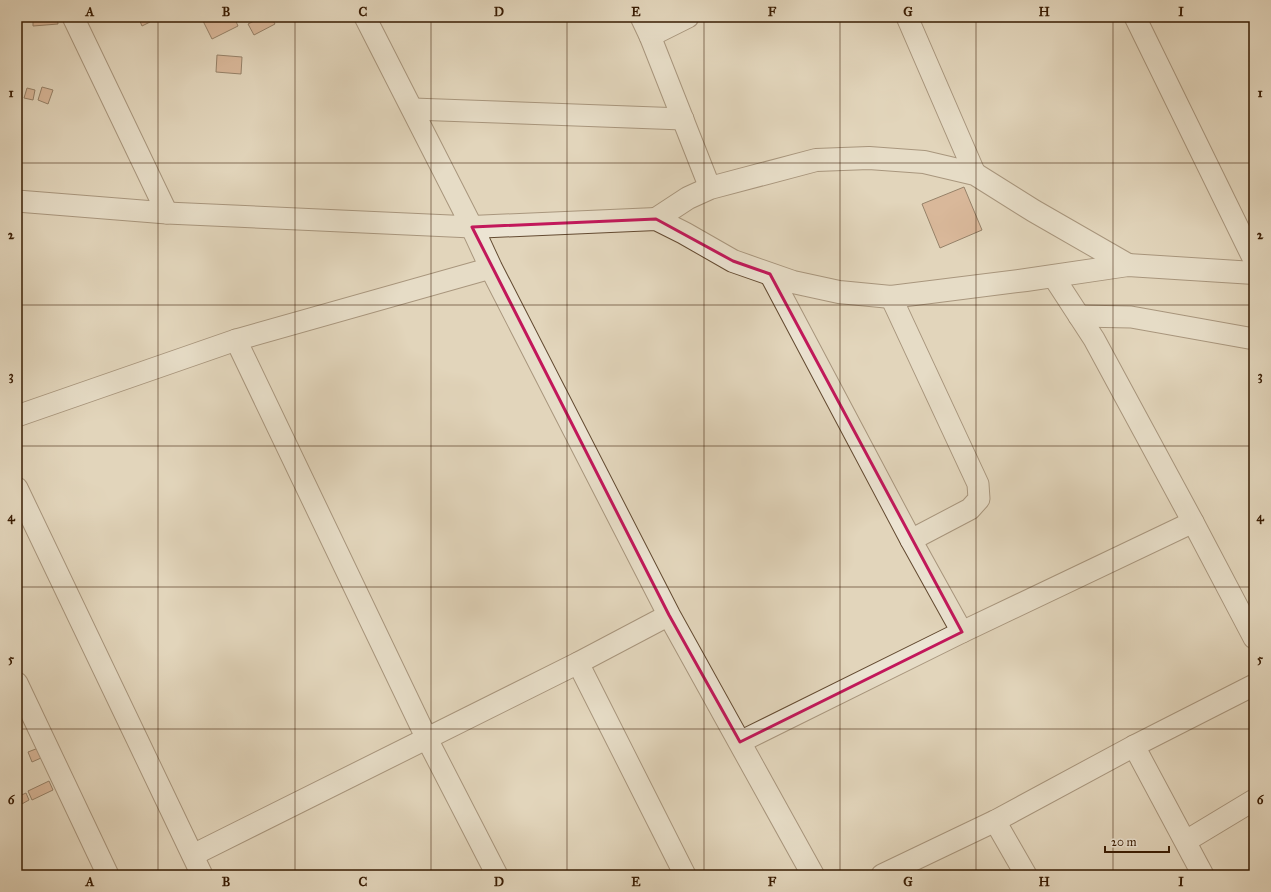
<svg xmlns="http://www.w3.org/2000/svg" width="1271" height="892" font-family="'IM FELL Great Primer',serif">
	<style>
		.building { fill: #cf9472; stroke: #391c03 }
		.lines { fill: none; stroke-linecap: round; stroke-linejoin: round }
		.minor-casing { stroke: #634a31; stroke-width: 23 }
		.tertiary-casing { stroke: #634a31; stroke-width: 24 }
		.minor { stroke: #ece4d3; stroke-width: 21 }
		.tertiary { stroke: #ece4d3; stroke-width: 22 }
		.marked { fill: none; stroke: #c2185b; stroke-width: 3; stroke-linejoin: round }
		.grid { fill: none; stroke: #391c03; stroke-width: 1; stroke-opacity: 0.55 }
		.neatline { fill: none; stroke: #391c03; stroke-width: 1.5 }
		.grid-label { font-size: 13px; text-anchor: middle; font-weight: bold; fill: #391c03 }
	</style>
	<rect width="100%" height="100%" fill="#e2d5bb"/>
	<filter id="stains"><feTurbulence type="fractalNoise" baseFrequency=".005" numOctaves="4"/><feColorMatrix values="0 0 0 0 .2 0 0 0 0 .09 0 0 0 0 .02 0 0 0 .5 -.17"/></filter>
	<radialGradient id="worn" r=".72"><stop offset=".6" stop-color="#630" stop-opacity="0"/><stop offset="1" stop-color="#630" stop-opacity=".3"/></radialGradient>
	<!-- building -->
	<g class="building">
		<polygon points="33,17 57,17 58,24 33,26"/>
		<polygon points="143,17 147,17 150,22 142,26 139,19"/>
		<polygon points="201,17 234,17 238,26 212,39"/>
		<polygon points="262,17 271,17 275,24 254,35 248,24"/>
		<polygon points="217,55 242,57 241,74 216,72"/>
		<polygon points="42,87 53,90 48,104 38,100"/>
		<polygon points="27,88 35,90 33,100 24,98"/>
		<polygon points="964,187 982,230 940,248 922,204"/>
		<polygon points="46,745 50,754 32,762 28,752"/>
		<polygon points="49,781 53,790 32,800 28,791"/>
		<polygon points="26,793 29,800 20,805 17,797"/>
	</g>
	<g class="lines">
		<!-- minor casing -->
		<g class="minor-casing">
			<g id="minor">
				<polyline points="73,17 167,213"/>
				<polyline points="641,17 650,36 710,188"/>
				<polyline points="907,17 975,174"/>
				<polyline points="1135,17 1254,260"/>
				<polyline points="650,36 688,17"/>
				<polyline points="413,109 683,119"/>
				<polyline points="17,201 167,213 472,227 365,17"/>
				<polyline points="770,274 911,540 962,632"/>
				<polyline points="1053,276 1094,339 1193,522 1254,638"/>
				<polyline points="891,297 978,484 979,499 970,509 911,540"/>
				<polyline points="1079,316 1131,317 1254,339"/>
				<polyline points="236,340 426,737 497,875"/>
				<polyline points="17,416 236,340 491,268"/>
				<polyline points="17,488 202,875"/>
				<polyline points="578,663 685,875"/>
				<polyline points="17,683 108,875"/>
				<polyline points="740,742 962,632 1193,522"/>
				<polyline points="1134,746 1203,875"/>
				<polyline points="995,821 1026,875"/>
				<polyline points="1186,841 1254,800"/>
				<polyline points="193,855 578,663 669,615"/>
				<polyline points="882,875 995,821 1134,746 1254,685"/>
			</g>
		</g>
		<!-- tertiary casing -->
		<g class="tertiary-casing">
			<g id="tertiary">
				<polyline points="656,219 688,198 710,188 816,160 869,158 924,162 975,174 1034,211 1128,265"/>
				<polyline points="813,875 669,615 491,268 472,227 656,219 684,233 733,261 793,282 839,292 891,297 1026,280 1128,265 1254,273"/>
			</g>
		</g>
		<!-- minor -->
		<use href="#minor" class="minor"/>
		<!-- tertiary -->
		<use href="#tertiary" class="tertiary"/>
	</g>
	<!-- marked area -->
	<path d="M0 0H1271V892H0ZM656,219L733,261L770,274L962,632L740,742L669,615L472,227Z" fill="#e2d5bb" fill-opacity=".55" fill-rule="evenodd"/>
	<path class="marked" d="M656,219L733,261L770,274L962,632L740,742L669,615L472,227Z"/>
	<!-- grid -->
	<path class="grid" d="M158,17V875M295,17V875M431,17V875M567,17V875M704,17V875M840,17V875M976,17V875M1113,17V875M17,163H1254M17,305H1254M17,446H1254M17,587H1254M17,729H1254"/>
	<!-- margin -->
	<rect width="1271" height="892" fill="none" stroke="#e2d5bb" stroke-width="44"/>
	<!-- scale -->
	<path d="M1105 846v6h64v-6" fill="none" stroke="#391c03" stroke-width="2"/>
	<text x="1111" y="846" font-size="12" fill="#391c03" stroke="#ece4d3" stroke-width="3" paint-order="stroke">20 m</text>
	<rect x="22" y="22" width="1227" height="848" class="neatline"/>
	<g class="grid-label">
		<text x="90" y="16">A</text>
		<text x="226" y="16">B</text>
		<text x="363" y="16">C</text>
		<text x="499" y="16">D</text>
		<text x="636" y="16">E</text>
		<text x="772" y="16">F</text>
		<text x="908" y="16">G</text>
		<text x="1044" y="16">H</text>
		<text x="1181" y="16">I</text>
		<text x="11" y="97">1</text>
		<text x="1260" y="97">1</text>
		<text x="11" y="239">2</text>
		<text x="1260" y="239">2</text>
		<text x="11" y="380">3</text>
		<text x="1260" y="380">3</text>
		<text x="11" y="521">4</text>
		<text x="1260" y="521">4</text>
		<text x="11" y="663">5</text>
		<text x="1260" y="663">5</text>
		<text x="11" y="804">6</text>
		<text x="1260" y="804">6</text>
		<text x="90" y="886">A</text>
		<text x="226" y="886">B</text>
		<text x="363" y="886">C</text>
		<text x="499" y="886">D</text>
		<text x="636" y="886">E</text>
		<text x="772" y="886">F</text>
		<text x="908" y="886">G</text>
		<text x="1044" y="886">H</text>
		<text x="1181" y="886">I</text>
	</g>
	<rect width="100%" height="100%" filter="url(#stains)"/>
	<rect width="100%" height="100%" fill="url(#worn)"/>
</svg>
